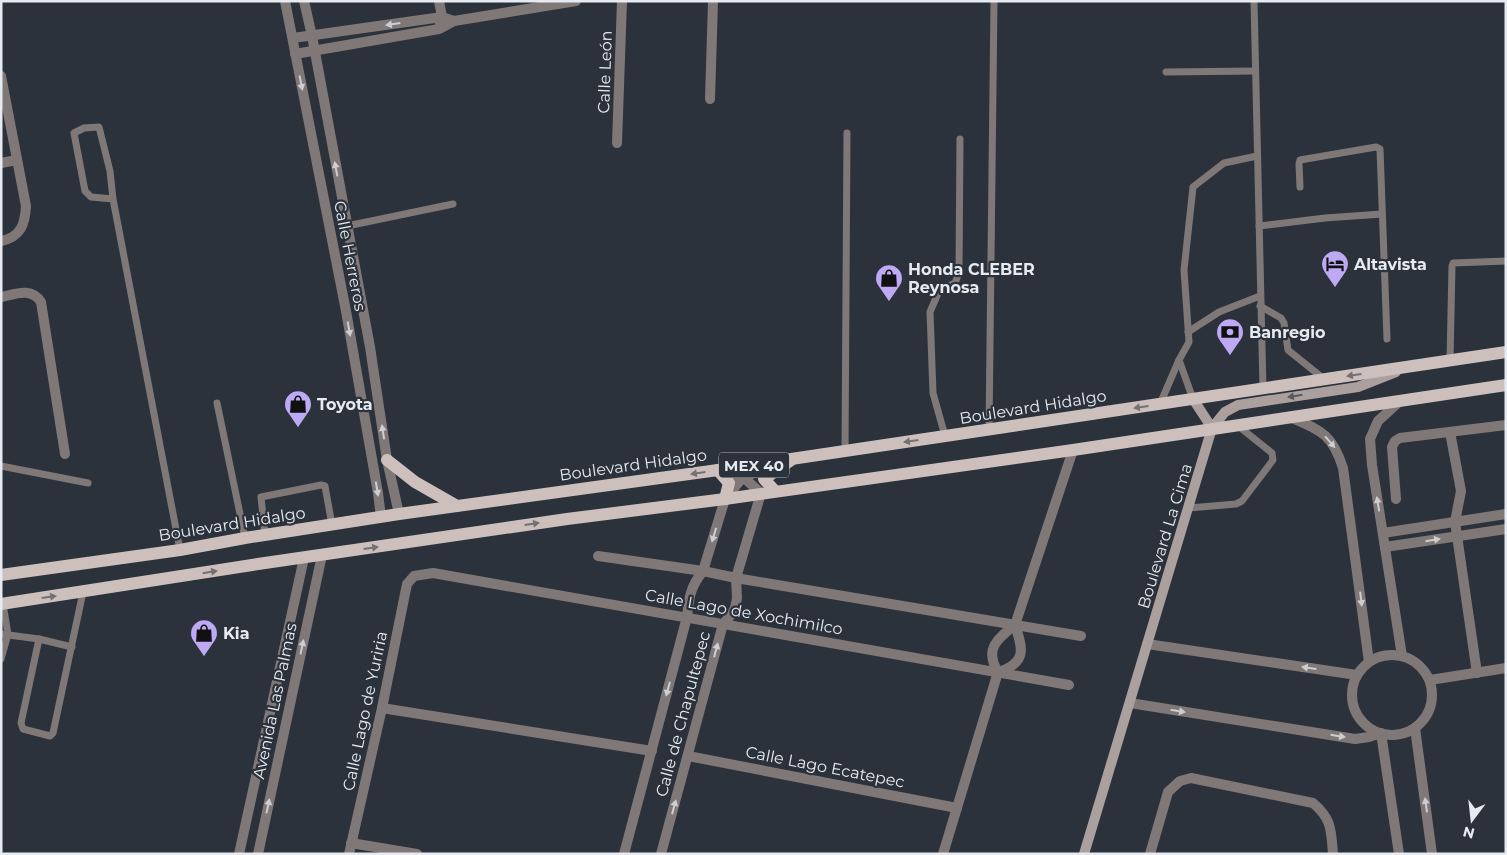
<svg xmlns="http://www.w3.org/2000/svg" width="1507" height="855" font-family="Montserrat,sans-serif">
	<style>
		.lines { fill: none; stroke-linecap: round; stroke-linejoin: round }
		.lane { stroke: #7f7877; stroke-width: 7 }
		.street { stroke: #7f7877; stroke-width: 10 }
		.secondary { stroke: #aba09e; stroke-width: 10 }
		.primary { stroke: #cdbfbc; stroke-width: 12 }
		.oneway { fill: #cdced2 }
		.oneway2 { fill: #747175 }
		.oneway3 { fill: #58585e }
		.labels { text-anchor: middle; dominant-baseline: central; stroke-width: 4.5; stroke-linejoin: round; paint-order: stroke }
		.shield { fill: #2b323b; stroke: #afb4ba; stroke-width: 1 }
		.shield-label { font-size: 15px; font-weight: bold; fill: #e7ebf1 }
		.street-label { font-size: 16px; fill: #e7ebf1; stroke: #2b323b }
		.poi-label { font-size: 16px; font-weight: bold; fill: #e7ebf1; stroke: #2b323b; text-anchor: start }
	</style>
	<rect width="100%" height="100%" fill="#2b323b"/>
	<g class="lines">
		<!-- lane -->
		<g class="lane">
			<polyline points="1254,1 1263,389"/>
			<polyline points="1166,72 1255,71"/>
			<polyline points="1300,187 1299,164 1300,160 1376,147 1380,149 1387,339"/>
			<polyline points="113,199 91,197 85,191 74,133 84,128 99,127 110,171 113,199 180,550"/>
			<polyline points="347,226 453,204"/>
			<polyline points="1259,226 1325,218 1382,214"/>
			<polyline points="1260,306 1281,318 1284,323 1288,350 1324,379"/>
			<polyline points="1188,332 1219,312 1260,296"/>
			<polyline points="1179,360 1193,399"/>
			<polyline points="1450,361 1452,266 1453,263 1506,261"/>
			<polyline points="217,403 245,538"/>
			<polyline points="1160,404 1179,360 1189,342 1184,270 1193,187 1224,163 1257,156"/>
			<polyline points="989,430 994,1"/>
			<polyline points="945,436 933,393 930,312 939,291 955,283 959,273 960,139"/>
			<polyline points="845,451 847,133"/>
			<polyline points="1,466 88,483"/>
			<polyline points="1189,508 1236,504 1242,501 1273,460 1272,453 1237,425"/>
			<polyline points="265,535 261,497 321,485 325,486 332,525"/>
			<polyline points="1,634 39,639 72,647"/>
			<polyline points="39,639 21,723 23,729 50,736 53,733 83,592"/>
			<polyline points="1,659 8,634 3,604"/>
		</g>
		<!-- street -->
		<g class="street">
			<polyline points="285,1 346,311 378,493 381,517"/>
			<polyline points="304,1 312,36 370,347 387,460 399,514"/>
			<polyline points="439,1 442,17 440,23"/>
			<polyline points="293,38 442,17 454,21"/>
			<polyline points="295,54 439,29 454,21 576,1"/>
			<path d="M1,76L26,206C25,224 21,237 1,241"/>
			<polyline points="710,99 713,1"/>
			<polyline points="617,143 622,1"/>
			<polyline points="1,163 17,160"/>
			<path d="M1,297C16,294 31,287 41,302L65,454"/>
			<polyline points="1401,400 1378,421 1370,439 1372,465 1402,656"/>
			<path d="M1290,417C1322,431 1332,434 1343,468L1369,662"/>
			<polyline points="1450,432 1461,491 1455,522 1477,673"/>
			<polyline points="1396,499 1392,447 1395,441 1400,438 1506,425"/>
			<polyline points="1383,533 1506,514"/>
			<polyline points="1385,547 1506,529"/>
			<polyline points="598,556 703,571 736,578 1081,636"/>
			<polyline points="1147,644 1357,675"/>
			<circle cx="1392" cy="695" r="40"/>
			<path d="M998,672C984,649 997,639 1015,625"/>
			<path d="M999,672C1027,662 1023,649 1015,625L1073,450"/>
			<polyline points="1430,680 1506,668"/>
			<polyline points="1130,703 1355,739 1369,737 1381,733 1399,854"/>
			<polyline points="382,708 652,751"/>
			<polyline points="1415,728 1432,854"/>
			<polyline points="688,756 957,808"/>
			<polyline points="351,843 417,854"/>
			<polyline points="239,854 304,558"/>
			<polyline points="258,854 322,555"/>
			<polyline points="349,854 382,708 407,584 414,576 433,573 1069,685"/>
			<path d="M624,854L687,617C689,598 690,587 703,571L725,499L743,477L778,465"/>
			<polyline points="661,854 723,624 731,615 735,608 737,598 736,578 761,493 743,477 721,471"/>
			<polyline points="943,854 998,672"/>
			<path d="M1150,854L1168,792L1180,781L1191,778L1313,803C1332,819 1331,830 1333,854"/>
		</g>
		<!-- secondary -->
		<g class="secondary">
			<polyline points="1193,399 1212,428"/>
			<polyline points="1084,854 1212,428 1225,412 1238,405 1358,387 1396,372"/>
		</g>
		<!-- primary -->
		<g class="primary">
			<polyline points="387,460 415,482 457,506"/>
			<polyline points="718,470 729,483 725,499"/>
			<polyline points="775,491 764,479 791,460"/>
			<polyline points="1,575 180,550 245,538 399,514 718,470 1506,352"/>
			<polyline points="1,604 258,564 567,519 725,499 1073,450 1506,385"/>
		</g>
	</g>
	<!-- one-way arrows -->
	<defs><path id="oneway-solid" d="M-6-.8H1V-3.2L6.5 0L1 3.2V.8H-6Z" transform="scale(1.25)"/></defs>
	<g class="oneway">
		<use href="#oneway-solid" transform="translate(393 24) rotate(172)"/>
		<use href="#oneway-solid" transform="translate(301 83) rotate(79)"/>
		<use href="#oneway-solid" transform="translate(336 169) rotate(-101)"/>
		<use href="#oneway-solid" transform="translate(349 329) rotate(80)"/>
		<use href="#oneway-solid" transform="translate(383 432) rotate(-99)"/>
		<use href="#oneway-solid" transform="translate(1330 442) rotate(49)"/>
		<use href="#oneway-solid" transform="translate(377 489) rotate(81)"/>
		<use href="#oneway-solid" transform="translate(1378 504) rotate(-99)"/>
		<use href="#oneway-solid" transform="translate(714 535) rotate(107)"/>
		<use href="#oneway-solid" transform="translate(1433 540) rotate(-9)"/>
		<use href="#oneway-solid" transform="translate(1361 599) rotate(83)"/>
		<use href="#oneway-solid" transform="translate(302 647) rotate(-78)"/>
		<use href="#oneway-solid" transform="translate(716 650) rotate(-75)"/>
		<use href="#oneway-solid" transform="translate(1309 668) rotate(-172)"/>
		<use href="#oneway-solid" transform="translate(668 689) rotate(105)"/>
		<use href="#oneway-solid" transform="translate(1178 711) rotate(9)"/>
		<use href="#oneway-solid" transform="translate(1338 736) rotate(9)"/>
		<use href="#oneway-solid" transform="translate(1426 805) rotate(-98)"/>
		<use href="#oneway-solid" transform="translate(268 806) rotate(-78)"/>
		<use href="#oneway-solid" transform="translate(674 807) rotate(-75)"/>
	</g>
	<g class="oneway2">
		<use href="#oneway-solid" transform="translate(1354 375) rotate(172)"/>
		<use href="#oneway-solid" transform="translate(1141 407) rotate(172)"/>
		<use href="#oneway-solid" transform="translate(911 441) rotate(172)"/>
		<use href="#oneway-solid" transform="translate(698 473) rotate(172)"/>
		<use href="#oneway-solid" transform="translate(532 524) rotate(-8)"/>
		<use href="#oneway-solid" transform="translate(371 548) rotate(-8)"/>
		<use href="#oneway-solid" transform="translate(210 572) rotate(-9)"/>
		<use href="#oneway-solid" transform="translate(49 597) rotate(-8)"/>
	</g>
	<use class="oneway3" href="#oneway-solid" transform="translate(1295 396) rotate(171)"/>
	<!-- icons -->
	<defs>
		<g id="hotel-pin" transform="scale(1.4375)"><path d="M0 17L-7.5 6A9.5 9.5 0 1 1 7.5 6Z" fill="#bea9f4" stroke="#2b323b"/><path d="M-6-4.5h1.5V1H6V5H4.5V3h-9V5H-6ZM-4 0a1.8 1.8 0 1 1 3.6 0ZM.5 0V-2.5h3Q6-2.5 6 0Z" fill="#111"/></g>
		<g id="shop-pin" transform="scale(1.4375)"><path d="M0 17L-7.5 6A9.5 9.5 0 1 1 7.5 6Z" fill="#bea9f4" stroke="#2b323b"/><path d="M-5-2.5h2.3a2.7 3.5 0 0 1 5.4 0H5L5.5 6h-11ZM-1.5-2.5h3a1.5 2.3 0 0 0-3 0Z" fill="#111"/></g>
		<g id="bank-pin" transform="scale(1.4375)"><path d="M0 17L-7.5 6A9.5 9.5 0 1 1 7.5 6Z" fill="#bea9f4" stroke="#2b323b"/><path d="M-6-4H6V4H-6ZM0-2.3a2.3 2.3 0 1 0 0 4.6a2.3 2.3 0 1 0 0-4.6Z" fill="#111"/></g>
	</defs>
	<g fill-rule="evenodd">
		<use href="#hotel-pin" x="1335" y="264"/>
		<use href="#shop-pin" x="889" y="278"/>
		<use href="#bank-pin" x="1230" y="332"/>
		<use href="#shop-pin" x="298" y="404"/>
		<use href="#shop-pin" x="204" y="633"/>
	</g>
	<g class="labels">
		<!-- shield labels -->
		<rect class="shield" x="719" y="452.5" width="70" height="25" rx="4"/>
		<g class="shield-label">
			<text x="754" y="465">MEX 40</text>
		</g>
		<!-- street labels -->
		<g class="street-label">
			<text transform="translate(605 72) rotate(-88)">Calle León</text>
			<text transform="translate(350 256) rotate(79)">Calle Herreros</text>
			<text transform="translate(1033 407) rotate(-9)">Boulevard Hidalgo</text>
			<text transform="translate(633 465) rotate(-8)">Boulevard Hidalgo</text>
			<text transform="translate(232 524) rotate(-9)">Boulevard Hidalgo</text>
			<text transform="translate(1165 536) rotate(-73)">Boulevard La Cima</text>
			<text transform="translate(744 612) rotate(10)">Calle Lago de Xochimilco</text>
			<text transform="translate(275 701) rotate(-78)">Avenida Las Palmas</text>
			<text transform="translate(365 711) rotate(-78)">Calle Lago de Yuriria</text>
			<text transform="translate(683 714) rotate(-75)">Calle de Chapultepec</text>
			<text transform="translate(825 767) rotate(11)">Calle Lago Ecatepec</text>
		</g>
		<!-- poi labels -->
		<g class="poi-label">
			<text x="1354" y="264">Altavista</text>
			<text x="908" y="269">Honda CLEBER<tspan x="908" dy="18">Reynosa</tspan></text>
			<text x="1249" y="332">Banregio</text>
			<text x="317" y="404">Toyota</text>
			<text x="223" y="633">Kia</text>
		</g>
	</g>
	<!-- border -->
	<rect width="1507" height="855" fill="none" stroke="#e7ebf1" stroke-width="5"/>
	<!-- north arrow -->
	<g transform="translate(1472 820) rotate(195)" stroke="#2b323b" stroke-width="4" paint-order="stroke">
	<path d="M0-4L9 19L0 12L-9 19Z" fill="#e7ebf1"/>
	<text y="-8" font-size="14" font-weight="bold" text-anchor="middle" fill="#e7ebf1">N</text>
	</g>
</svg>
